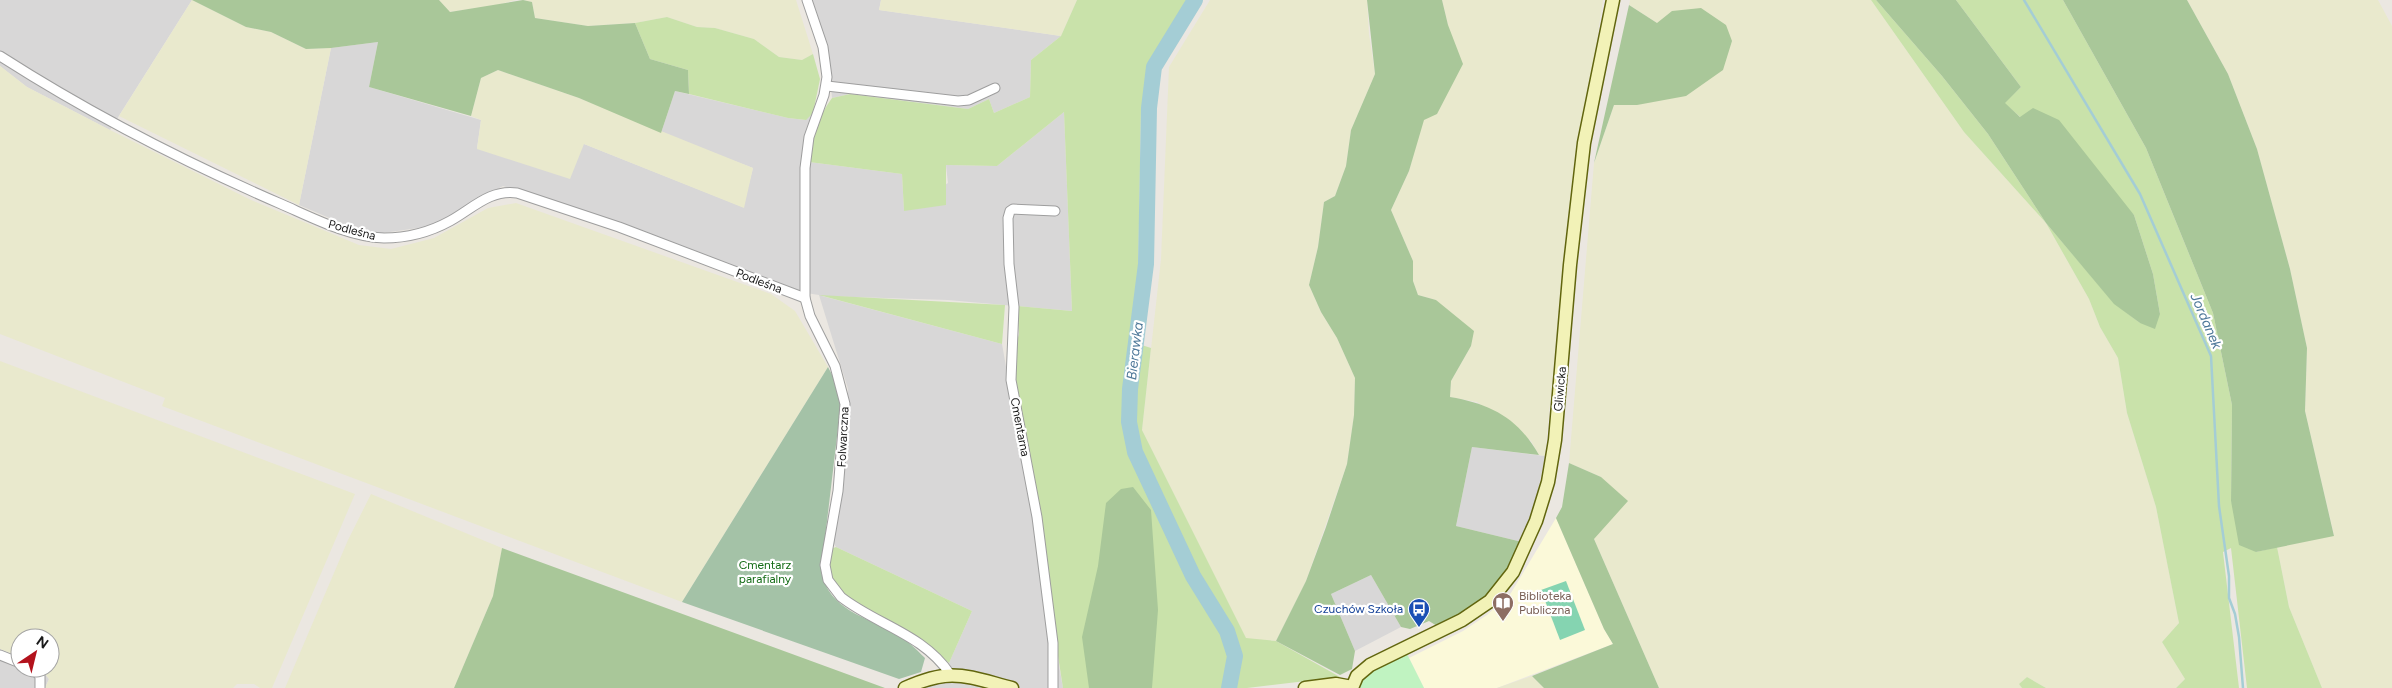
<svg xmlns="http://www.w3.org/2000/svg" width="2392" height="688" font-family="Figtree,sans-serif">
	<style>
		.residential { fill: #d8d7d7 }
		.education { fill: #fbf9d9 }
		.farmland { fill: #e9e9cd }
		.grass { fill: #c9e2aa }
		.forest { fill: #a9c799 }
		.cemetery { fill: #a4c2a7 }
		.park { fill: #c0f3c1 }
		.pitch { fill: #85d4b1 }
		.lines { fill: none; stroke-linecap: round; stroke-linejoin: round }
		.stream { stroke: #a4cdd5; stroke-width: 2.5 }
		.river { stroke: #a4cdd5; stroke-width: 16 }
		.street-casing { stroke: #9e9e9e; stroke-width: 11 }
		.secondary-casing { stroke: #61650e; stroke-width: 15 }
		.street { stroke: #fff; stroke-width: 9 }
		.secondary { stroke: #f2f2b7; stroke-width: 12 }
		.labels { text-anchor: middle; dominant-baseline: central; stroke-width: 4.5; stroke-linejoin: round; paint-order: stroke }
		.street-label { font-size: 12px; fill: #1a1a1a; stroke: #fff }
		.park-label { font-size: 12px; fill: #146c16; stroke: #fff }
		.education-label { font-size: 12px; fill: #785e54; stroke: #fff; text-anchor: start }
		.transit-label { font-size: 12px; fill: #164399; stroke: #fff; text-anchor: end }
		.water-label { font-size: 14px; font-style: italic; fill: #4e7899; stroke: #fff }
	</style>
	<rect width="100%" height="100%" fill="#ebe7e1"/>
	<!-- residential -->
	<g class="residential">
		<polygon points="0,0 192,0 110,130 27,87 0,66"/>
		<polygon points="809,0 881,0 879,10 1061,36 1031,60 1030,97 994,113 989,99 968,109 850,94 832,98 829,68"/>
		<polygon points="378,42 369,87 481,120 477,148 584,144 743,207 753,168 661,133 675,91 788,118 805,120 820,106 809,162 902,174 904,211 948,183 946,165 997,166 1064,112 1072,311 948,300 822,296 1002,344 1063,688 909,688 951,671 949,663 972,611 836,547 833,542 841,484 848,389 819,295 806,293 659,237 503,186 432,226 369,235 299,205 331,48"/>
		<polygon points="1472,447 1545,456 1536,501 1522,542 1456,526"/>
		<polygon points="1371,575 1401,627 1355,651 1331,594"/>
		<polygon points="0,649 20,657 20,668 40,668 49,679 45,688 0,688"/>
	</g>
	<!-- education -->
	<polygon class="education" points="1556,518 1604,629 1613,644 1497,688 1424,688 1409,658 1463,631 1487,615 1511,593"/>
	<!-- farmland -->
	<g class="farmland">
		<polygon points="192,0 246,27 271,32 306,49 331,48 299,205 119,116"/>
		<polygon points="439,0 515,0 498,5 449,12"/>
		<polygon points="523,0 796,0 813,54 802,60 779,57 754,39 715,28 697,27 667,17 635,23 588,26 535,18 532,2"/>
		<polygon points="881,0 1077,0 1061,36 879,10"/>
		<polygon points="1210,0 1367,0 1369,34 1375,74 1351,130 1346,166 1335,196 1324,202 1318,247 1309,285 1321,312 1337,338 1355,378 1354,415 1347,464 1306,581 1276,641 1246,639 1142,430 1161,259 1169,67"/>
		<polygon points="1442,0 1603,0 1564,259 1545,456 1539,455 1531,441 1477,402 1450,397 1451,381 1471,346 1436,300 1418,295 1413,281 1413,261 1391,210 1409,171 1448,25"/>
		<polygon points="1630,0 1871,0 1964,132 2046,223 2089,299 2100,327 2118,358 2127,413 2156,507 2179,623 2162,642 2185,679 2176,688 2046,688 2027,677 2019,684 2022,688 1659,688 1594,539 1601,477 1569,463 1594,163 1614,105 1637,105 1657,23 1629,5"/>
		<polygon points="2187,0 2378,0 2392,26 2392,688 2322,688 2289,607 2277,547 2334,535 2305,411 2307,348 2290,269 2257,149 2228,74"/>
		<polygon points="0,66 27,87 110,130 251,200 359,245 391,249 434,238 488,208 516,203 771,294 795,311 828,367 682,602 162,406 165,398 0,334"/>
		<polygon points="498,70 579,98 753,168 744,208 584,144 570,179 477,149 481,120 471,116 481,78"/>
		<polygon points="0,361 355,494 272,688 260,688 254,684 237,684 233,688 45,688 49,679 40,668 50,668 50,638 20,638 20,657 0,649"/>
		<polygon points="371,494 502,548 493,596 454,688 285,688 348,540"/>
		<polygon points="1532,676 1544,688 1497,688"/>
	</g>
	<!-- grass -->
	<g class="grass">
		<path d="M1077,0H1189L1158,52L1141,109L1138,281L1129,341L1151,348L1142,430L1246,638L1276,641L1340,677L1247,688H1063L1015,378V349L1019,334L1017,306L1072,311L1064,112L997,166L946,165V205L904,211L902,174L809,162C811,138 818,117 832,98L850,94L968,109L989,99L994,113L1030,97L1031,60L1061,36Z"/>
		<polygon points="1871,0 1876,0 1942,76 1988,134 2046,223 2114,303 2140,323 2160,314 2153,274 2134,215 2004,103 2021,87 1956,0 2063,0 2146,148 2213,313 2232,405 2231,501 2256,552 2277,547 2289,607 2322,688 2247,688 2231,548 2223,552 2239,688 2176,688 2185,679 2162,642 2179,623 2156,507 2127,413 2118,358 2100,327 2089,299 2046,223 1964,132"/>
		<polygon points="667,17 697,27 715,28 754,39 779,57 802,60 813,54 820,79 813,113 806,120 788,118 689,94 688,70 650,59 635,23"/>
		<polygon points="819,295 1005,305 1002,344"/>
		<polygon points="836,547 972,611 949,663 914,635 847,598 831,578 829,567 831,549"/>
		<polygon points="2027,677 2046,688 2022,688 2019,684"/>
	</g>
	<!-- forest -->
	<g class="forest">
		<polygon points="192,0 439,0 450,12 523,0 532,2 535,18 588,26 635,23 650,59 688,70 689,94 675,91 661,133 579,98 498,70 481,78 471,116 369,87 378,42 331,48 306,49 271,32 246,27"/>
		<path d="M1367,0H1442L1448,25L1463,64L1437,114L1424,120L1409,171L1391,210L1413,261V281L1418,295L1436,300L1474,331L1471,346L1451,381L1450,397C1491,404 1518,418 1539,455L1472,447L1456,526L1522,542C1498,592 1486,602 1437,626L1429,621L1410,629L1401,627L1371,575L1331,594L1355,651L1352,669L1340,675L1276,641L1306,581L1326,527L1347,464L1354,415L1355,378L1337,338L1321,312L1309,285L1318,247L1324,202L1335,196L1346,166L1351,130L1375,74Z"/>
		<polygon points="1876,0 1956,0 2021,87 2005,103 2020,117 2033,108 2059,120 2134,215 2153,274 2160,314 2155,329 2140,323 2114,304 2046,223 1988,134 1942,76"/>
		<polygon points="2063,0 2187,0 2228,74 2257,149 2290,269 2307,348 2305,411 2334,536 2256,552 2239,545 2231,501 2232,405 2213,313 2146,148"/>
		<polygon points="1629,5 1657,23 1672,11 1701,8 1726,25 1732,41 1723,70 1686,96 1637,105 1614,105 1594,163"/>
		<polygon points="1569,463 1601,477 1628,501 1594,539 1659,688 1544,688 1532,676 1613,644 1604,629 1556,518 1562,507"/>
		<polygon points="1133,487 1151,510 1158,610 1152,688 1089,688 1082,637 1098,566 1106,503 1121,489"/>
		<polygon points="502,548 885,688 454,688 493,596"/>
	</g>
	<!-- cemetery -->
	<path class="cemetery" d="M828,367L842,394L821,572C830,610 864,616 895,633C907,640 916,649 925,658L921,672L899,679L682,602Z"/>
	<!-- park -->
	<path class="park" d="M1406,652L1424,688H1358C1365,669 1389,661 1406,652Z"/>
	<!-- pitch -->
	<polygon class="pitch" points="1566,581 1585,630 1560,640 1541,590"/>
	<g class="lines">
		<!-- stream -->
		<polyline class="stream" points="2024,0 2140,194 2211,356 2219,506 2229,576 2229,598 2235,614 2239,637 2243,688"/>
		<!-- river -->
		<polyline class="river" points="1195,0 1154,67 1149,108 1146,264 1130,389 1129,422 1135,452 1193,576 1227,631 1235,656 1229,688"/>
		<!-- street casing -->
		<g class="street-casing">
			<g id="street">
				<path d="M807,0L823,47L827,77L824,95L809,137L805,168V298L810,316L835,366L845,404L838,491L825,565L828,580L841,597C877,625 923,634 950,674"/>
				<path d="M0,56C89,113 184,162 281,204C313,218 349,237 384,238C407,238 430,232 450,221C472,209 490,189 517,193L619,227L805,298"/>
				<polyline points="827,86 958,101 969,100 995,88"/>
				<polyline points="0,655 20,663"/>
				<polyline points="32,668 40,676 40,688"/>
				<polyline points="1053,688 1053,643 1037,517 1011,380 1014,307 1009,264 1008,218 1010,211 1013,209 1055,211"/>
			</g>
		</g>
		<!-- secondary casing -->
		<g class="secondary-casing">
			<g id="secondary">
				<path d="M905,688C951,667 965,676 1012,688"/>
				<polyline points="1305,688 1336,684 1352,687"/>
				<polyline points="1352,688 1357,676 1370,665 1462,620 1490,601 1513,572 1536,521 1548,482 1555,440 1570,265 1584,143 1613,0"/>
			</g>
		</g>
		<!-- street -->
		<use href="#street" class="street"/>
		<!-- secondary -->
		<use href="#secondary" class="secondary"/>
	</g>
	<!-- icons -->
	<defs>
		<g id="library-pin" transform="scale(1.125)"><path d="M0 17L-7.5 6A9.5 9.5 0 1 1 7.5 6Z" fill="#8d6e63" stroke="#fff"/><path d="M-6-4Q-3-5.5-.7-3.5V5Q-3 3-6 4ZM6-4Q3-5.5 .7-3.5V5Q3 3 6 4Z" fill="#fff"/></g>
		<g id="bus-pin" transform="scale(1.125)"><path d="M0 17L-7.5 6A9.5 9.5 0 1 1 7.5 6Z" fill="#1a4fb4" stroke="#fff"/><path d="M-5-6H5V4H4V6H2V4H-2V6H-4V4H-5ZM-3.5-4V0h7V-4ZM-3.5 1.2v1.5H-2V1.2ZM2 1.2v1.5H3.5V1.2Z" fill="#fff"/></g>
	</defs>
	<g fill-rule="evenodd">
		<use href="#library-pin" x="1503" y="603"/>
		<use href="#bus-pin" x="1419" y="609"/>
	</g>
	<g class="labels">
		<!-- street labels -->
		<g class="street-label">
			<text transform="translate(352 230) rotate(15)">Podleśna</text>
			<text transform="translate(759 281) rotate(21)">Podleśna</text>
			<text transform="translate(1560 389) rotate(-85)">Gliwicka</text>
			<text transform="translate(1020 427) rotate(79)">Cmentarna</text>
			<text transform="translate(843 437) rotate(-87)">Folwarczna</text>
		</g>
		<!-- park labels -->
		<g class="park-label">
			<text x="765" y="565">Cmentarz<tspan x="765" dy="14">parafialny</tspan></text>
		</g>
		<!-- education labels -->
		<g class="education-label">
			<text x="1519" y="596">Biblioteka<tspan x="1519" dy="14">Publiczna</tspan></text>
		</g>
		<!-- transit labels -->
		<g class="transit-label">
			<text x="1403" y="609">Czuchów Szkoła</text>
		</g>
		<!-- water labels -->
		<g class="water-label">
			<text transform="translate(2206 321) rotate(67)">Jordanek</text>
			<text transform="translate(1135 351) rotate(-83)">Bierawka</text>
		</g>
	</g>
	<!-- north arrow -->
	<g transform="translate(35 653) rotate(35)"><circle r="24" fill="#ffffff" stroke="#a3a3a3"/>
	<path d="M0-4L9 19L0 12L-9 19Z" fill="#b3121c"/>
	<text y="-8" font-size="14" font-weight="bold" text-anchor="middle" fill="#1a1a1a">N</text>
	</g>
</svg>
